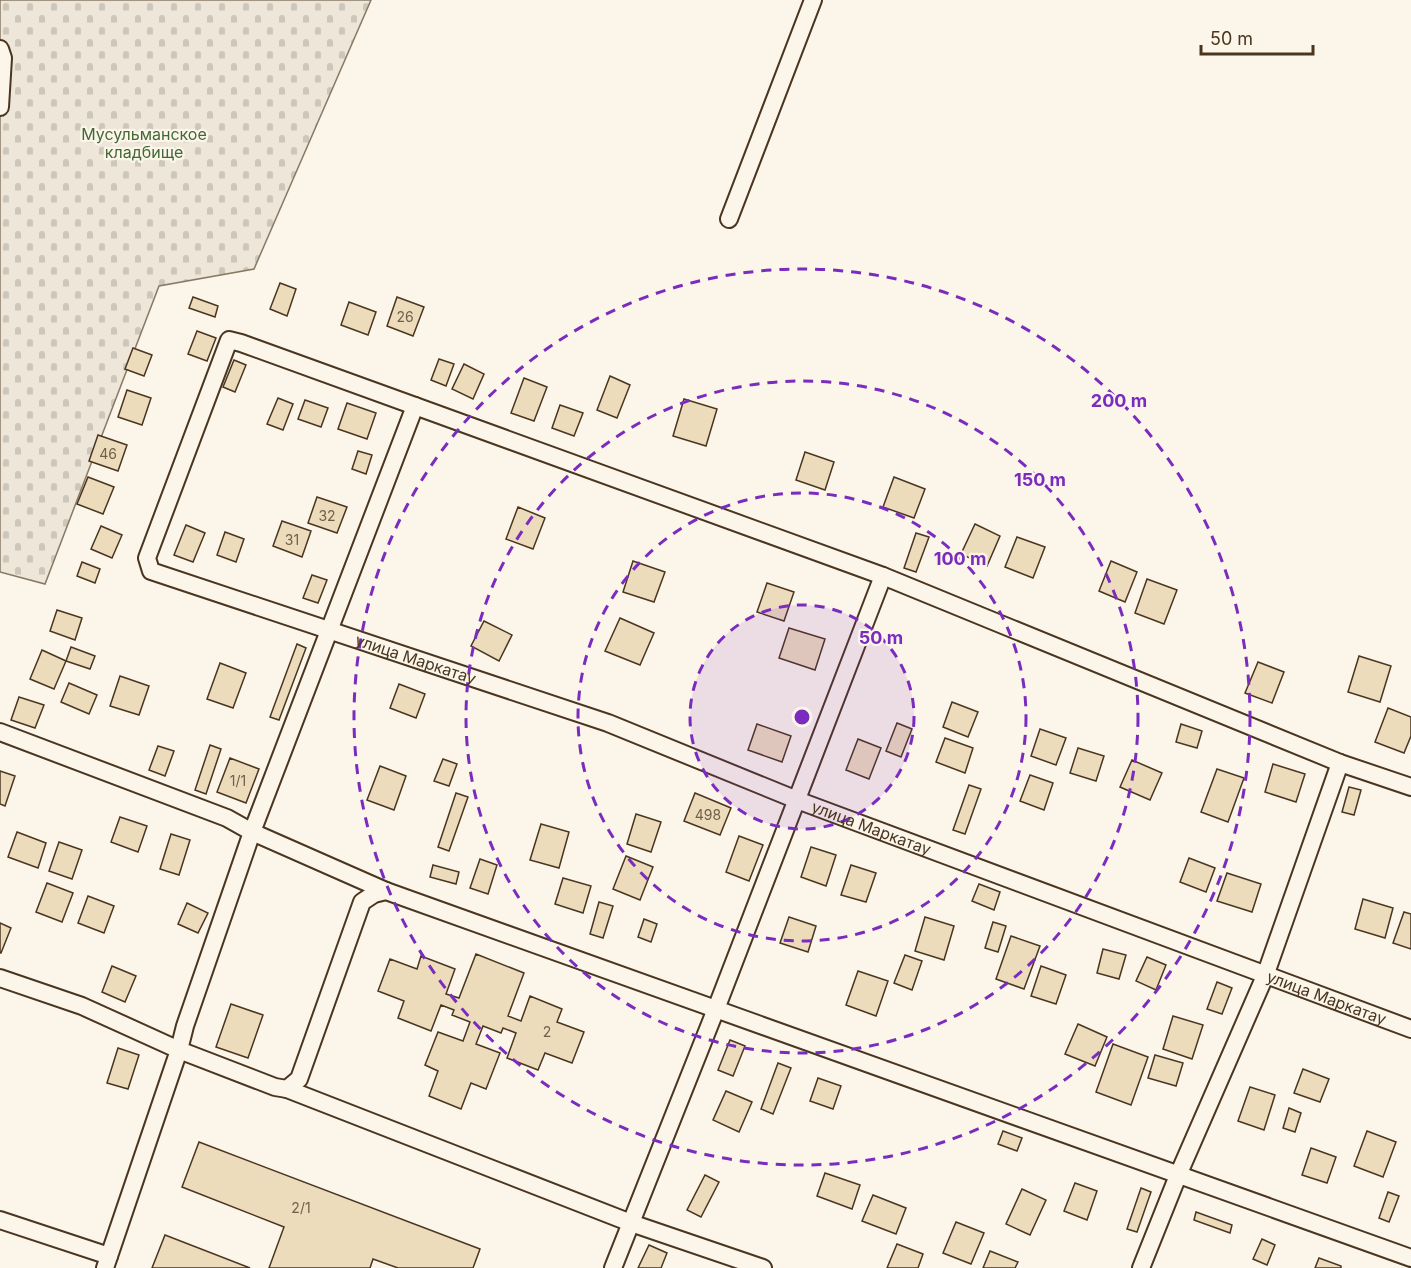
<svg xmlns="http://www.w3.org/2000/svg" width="1411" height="1268" font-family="Inter,sans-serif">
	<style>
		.cemetery { fill: url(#cemetery-stones); stroke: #887966; stroke-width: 1.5 }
		.building { fill: #ecdcbc; stroke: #4a3520; stroke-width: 1.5 }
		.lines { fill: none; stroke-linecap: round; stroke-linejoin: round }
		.minor-casing { stroke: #4a3520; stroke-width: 20 }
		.minor { stroke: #fbf6e9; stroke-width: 16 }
		.ring { fill: none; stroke: #7b2cbf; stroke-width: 3; stroke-dasharray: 10 8 }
		.labels { text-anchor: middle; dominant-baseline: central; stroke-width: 4.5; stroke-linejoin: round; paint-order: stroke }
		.number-label { font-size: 14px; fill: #725f47 }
		.park-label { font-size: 16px; fill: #436837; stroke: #fbf6e9 }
		.street-label { font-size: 16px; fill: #4a3520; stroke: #fbf6e9 }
		.centre { fill: #7b2cbf; stroke: #fbf6e9; stroke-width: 3 }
		.ring-label { font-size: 18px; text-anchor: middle; font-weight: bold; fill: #7b2cbf; stroke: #fbf6e9; stroke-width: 4.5; stroke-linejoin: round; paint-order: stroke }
	</style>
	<defs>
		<pattern id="cemetery-stones" width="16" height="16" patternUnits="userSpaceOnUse" patternTransform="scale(1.5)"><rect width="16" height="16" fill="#ede6d9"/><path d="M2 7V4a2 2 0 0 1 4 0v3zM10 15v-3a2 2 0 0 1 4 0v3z" fill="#cdc6ba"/></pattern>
	</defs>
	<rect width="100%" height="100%" fill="#fbf6e9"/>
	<!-- cemetery -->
	<polygon class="cemetery" points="0,0 371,0 254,269 159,286 45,584 0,572"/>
	<!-- building -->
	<g class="building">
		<polygon points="280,283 296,289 287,316 270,309"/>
		<polygon points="193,297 218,306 215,317 189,308"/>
		<polygon points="397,297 424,307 413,336 387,326"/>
		<polygon points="349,302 376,312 368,335 341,325"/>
		<polygon points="197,331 216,338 207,361 188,354"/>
		<polygon points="133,348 152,355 144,376 125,369"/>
		<polygon points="439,359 454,364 446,386 431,380"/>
		<polygon points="234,360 246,365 235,392 223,387"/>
		<polygon points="464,364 484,374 473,399 452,389"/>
		<polygon points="610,376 630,385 617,418 597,410"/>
		<polygon points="524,378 547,387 534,421 511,413"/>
		<polygon points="127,390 151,398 142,425 118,417"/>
		<polygon points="278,398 293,404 283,430 267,424"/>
		<polygon points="684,399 717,409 706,446 673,436"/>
		<polygon points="305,400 328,408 321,427 298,419"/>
		<polygon points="347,403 376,413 367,439 338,429"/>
		<polygon points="560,405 583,413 574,436 552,428"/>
		<polygon points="98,435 127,445 118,471 89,461"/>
		<polygon points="358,451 372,455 366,474 352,469"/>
		<polygon points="805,452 834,462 825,490 796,480"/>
		<polygon points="88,477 114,487 103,514 77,504"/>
		<polygon points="894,477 925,489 914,518 883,507"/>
		<polygon points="317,497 347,507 337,533 308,523"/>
		<polygon points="518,507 545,518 533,549 506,539"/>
		<polygon points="282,521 311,531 302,557 273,546"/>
		<polygon points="975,524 1000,536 987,566 961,554"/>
		<polygon points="186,525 205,533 193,562 174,555"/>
		<polygon points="101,526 122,535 112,558 91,549"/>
		<polygon points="225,532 244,539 236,562 217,555"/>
		<polygon points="916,533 929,537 916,572 904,568"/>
		<polygon points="1017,537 1045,547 1033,578 1005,567"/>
		<polygon points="633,561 665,572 654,602 623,592"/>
		<polygon points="1111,561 1137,572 1125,602 1099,591"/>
		<polygon points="82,562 100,569 95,583 77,576"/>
		<polygon points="312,575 327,580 318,603 303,598"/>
		<polygon points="1147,579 1177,590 1164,624 1135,613"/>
		<polygon points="767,583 794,592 784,621 757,612"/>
		<polygon points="57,610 82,618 75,640 50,631"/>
		<polygon points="620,618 654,633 640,665 605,651"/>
		<polygon points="484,621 512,635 499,661 471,646"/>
		<polygon points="789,628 825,639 815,670 779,658"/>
		<polygon points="297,644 306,648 279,720 270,717"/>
		<polygon points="71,647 95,656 90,669 66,661"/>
		<polygon points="42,650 66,661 54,689 30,679"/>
		<polygon points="1359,656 1391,666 1380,702 1348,692"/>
		<polygon points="1258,662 1284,672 1272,703 1245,693"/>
		<polygon points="220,663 246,673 233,708 207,699"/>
		<polygon points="120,676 149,686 139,715 110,706"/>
		<polygon points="69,683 97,695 89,714 61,702"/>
		<polygon points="399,684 425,694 416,718 390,708"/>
		<polygon points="19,697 44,705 35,728 11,720"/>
		<polygon points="952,702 978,712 968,737 943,727"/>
		<polygon points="1388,708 1411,717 1411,736 1404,753 1375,742"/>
		<polygon points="897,723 912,729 901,757 886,751"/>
		<polygon points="757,724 791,736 782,762 748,750"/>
		<polygon points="1181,724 1202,731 1197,748 1176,742"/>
		<polygon points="1040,729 1066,738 1056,765 1031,756"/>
		<polygon points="945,738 973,748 965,773 936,762"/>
		<polygon points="858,739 881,748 869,779 846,770"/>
		<polygon points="210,745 221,749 206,794 195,790"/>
		<polygon points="158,746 174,751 165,776 149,770"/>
		<polygon points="1078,748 1104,756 1096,781 1070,773"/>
		<polygon points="230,758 259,769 246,803 217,792"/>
		<polygon points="443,759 457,764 449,786 434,781"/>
		<polygon points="1132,760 1162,773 1150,800 1120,787"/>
		<polygon points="1273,764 1305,774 1296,802 1265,792"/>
		<polygon points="380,766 406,776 394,810 367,800"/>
		<polygon points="1217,769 1244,778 1228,822 1201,812"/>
		<polygon points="0,771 15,776 5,806 0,804"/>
		<polygon points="1030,775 1053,783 1044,810 1020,801"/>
		<polygon points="969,785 981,789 965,834 953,830"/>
		<polygon points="1349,787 1361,790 1354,815 1342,812"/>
		<polygon points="456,793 468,797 449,851 438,847"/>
		<polygon points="695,793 731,808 720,835 684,821"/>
		<polygon points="636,814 661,822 651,852 627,844"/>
		<polygon points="120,817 147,826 138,852 111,842"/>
		<polygon points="541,824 569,832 559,868 530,860"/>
		<polygon points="17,832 46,843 38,868 8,857"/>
		<polygon points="171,834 190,840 179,875 160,869"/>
		<polygon points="739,836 763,845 749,881 726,872"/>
		<polygon points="59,842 82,850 72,879 49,871"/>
		<polygon points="811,847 836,855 826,886 801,877"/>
		<polygon points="626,856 653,867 640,900 613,889"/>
		<polygon points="1189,858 1215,868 1206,892 1180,882"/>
		<polygon points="480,859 497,865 488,894 470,888"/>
		<polygon points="433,865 459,872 456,884 430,877"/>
		<polygon points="851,865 876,873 866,902 841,895"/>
		<polygon points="1227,873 1261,884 1252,912 1217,901"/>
		<polygon points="563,878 591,886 583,913 555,904"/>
		<polygon points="47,883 73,893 62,922 36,912"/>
		<polygon points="979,884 1000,892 994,910 972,901"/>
		<polygon points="88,896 114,906 104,933 78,923"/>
		<polygon points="1363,899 1393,908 1385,938 1355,929"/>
		<polygon points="599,902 613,906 603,938 590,934"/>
		<polygon points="187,903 208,913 198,933 178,924"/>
		<polygon points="1404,912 1411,914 1411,949 1393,943"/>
		<polygon points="789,917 816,926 808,952 780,943"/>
		<polygon points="925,917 954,926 944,960 915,951"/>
		<polygon points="644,919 657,924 651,942 638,937"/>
		<polygon points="993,922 1006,926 998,952 985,948"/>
		<polygon points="0,923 11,928 1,953 0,953"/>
		<polygon points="1011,936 1040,946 1024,989 996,979"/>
		<polygon points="1103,949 1126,955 1119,979 1097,973"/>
		<polygon points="476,954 524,973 508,1016 521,1021 530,996 562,1009 557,1022 584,1032 572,1063 545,1053 538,1070 507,1058 516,1033 503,1028 501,1033 483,1026 476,1044 500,1053 486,1089 471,1083 461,1109 429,1096 438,1071 425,1065 438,1032 463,1041 470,1022 452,1015 454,1010 441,1005 431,1031 398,1018 404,1001 378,991 390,959 417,969 421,956 455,969 446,994 459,998"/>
		<polygon points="905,955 922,961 912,990 894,983"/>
		<polygon points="1147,957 1166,965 1156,990 1136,981"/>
		<polygon points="112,966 136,976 125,1002 102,992"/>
		<polygon points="1041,966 1066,975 1056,1004 1031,996"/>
		<polygon points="858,971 888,981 876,1016 846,1005"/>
		<polygon points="1217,982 1232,988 1222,1014 1207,1009"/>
		<polygon points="231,1004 263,1015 248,1058 216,1047"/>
		<polygon points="1173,1016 1203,1025 1192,1059 1163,1049"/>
		<polygon points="1078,1024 1107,1037 1095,1066 1065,1054"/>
		<polygon points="730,1040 745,1046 733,1076 718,1070"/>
		<polygon points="1113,1044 1148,1057 1131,1105 1096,1092"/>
		<polygon points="118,1048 139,1055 128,1089 107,1083"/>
		<polygon points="1155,1055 1183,1063 1176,1086 1148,1078"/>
		<polygon points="778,1063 791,1068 773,1114 761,1109"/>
		<polygon points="1303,1069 1329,1079 1320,1102 1294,1093"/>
		<polygon points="818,1078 841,1086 833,1109 810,1101"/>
		<polygon points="1250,1087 1275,1095 1264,1130 1238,1121"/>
		<polygon points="726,1091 752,1102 739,1132 713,1120"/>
		<polygon points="1289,1108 1301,1113 1295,1132 1283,1128"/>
		<polygon points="1003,1131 1022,1138 1017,1151 998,1144"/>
		<polygon points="1367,1131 1396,1142 1383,1177 1354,1166"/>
		<polygon points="199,1142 480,1249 473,1268 398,1268 373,1259 370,1268 269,1268 284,1227 182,1187"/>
		<polygon points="1311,1148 1336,1157 1327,1183 1302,1175"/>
		<polygon points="825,1173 860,1185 852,1209 817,1196"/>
		<polygon points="705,1175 719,1182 701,1217 687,1210"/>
		<polygon points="1075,1183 1097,1191 1087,1220 1064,1211"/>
		<polygon points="1141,1188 1151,1192 1137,1232 1127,1229"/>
		<polygon points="1022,1189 1046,1200 1030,1235 1006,1224"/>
		<polygon points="1388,1192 1399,1196 1389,1222 1379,1218"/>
		<polygon points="873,1195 906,1208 896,1234 862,1221"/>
		<polygon points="1196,1212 1232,1225 1230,1233 1194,1220"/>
		<polygon points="956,1222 984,1233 971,1264 943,1253"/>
		<polygon points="165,1235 250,1268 152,1268"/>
		<polygon points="1262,1239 1275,1245 1267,1265 1253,1259"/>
		<polygon points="897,1244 923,1254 918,1268 887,1268"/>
		<polygon points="649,1245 667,1253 661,1268 638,1268"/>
		<polygon points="990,1251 1018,1262 1015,1268 983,1268"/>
		<polygon points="1319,1258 1341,1266 1341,1268 1315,1268"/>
	</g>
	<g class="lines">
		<!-- minor casing -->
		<g class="minor-casing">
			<g id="minor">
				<polyline points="0,49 3,58 0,107"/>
				<polyline points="729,219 813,0"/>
				<path id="s1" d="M415,406L241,343L229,340L147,558L151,571L608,723L797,800L1411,1029"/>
				<polyline points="0,732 227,818 252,832 185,1026 179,1050 275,1087 287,1089 299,1079 362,902 374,894 386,891 1411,1258"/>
				<polyline points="386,891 252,832 415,406 883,576 1340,763 1411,787"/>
				<polyline points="0,978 82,1006 179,1050 105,1268"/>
				<polyline points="287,1089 631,1223 763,1268"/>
				<polyline points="0,1220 109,1256"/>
				<polyline points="613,1268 716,1009 883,576"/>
				<polyline points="1141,1268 1179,1173 1265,976 1340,763"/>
			</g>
		</g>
		<!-- minor -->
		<use href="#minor" class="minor"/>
	</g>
	<!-- distance rings -->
	<circle cx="802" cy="717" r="112" fill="#7b2cbf" fill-opacity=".12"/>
	<g class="ring">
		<circle cx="802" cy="717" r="112"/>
		<circle cx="802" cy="717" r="224"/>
		<circle cx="802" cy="717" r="336"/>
		<circle cx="802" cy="717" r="448"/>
	</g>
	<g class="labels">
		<!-- number labels -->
		<g class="number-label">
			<text x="405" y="316">26</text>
			<text x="108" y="453">46</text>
			<text x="327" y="515">32</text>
			<text x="292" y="539">31</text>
			<text x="238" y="780">1/1</text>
			<text x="708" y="814">498</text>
			<text x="547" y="1031">2</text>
			<text x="301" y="1207">2/1</text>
		</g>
		<!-- park labels -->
		<g class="park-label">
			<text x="144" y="134">Мусульманское<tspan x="144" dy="18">кладбище</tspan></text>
		</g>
		<!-- street labels -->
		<g class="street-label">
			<text stroke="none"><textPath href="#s1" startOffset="723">улица Маркатау</textPath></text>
			<text stroke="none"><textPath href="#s1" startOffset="1209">улица Маркатау</textPath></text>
			<text stroke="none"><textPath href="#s1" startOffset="1695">улица Маркатау</textPath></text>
		</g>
	</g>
	<circle cx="802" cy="717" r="9" class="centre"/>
	<g class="ring-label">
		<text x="1119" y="407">200 m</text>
		<text x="1040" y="486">150 m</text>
		<text x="960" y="565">100 m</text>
		<text x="881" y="644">50 m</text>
	</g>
	<!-- scale -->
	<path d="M1201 45v9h112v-9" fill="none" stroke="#4a3520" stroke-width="3"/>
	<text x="1210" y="45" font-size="18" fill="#4a3520" stroke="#fbf6e9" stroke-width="4.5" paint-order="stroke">50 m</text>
</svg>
